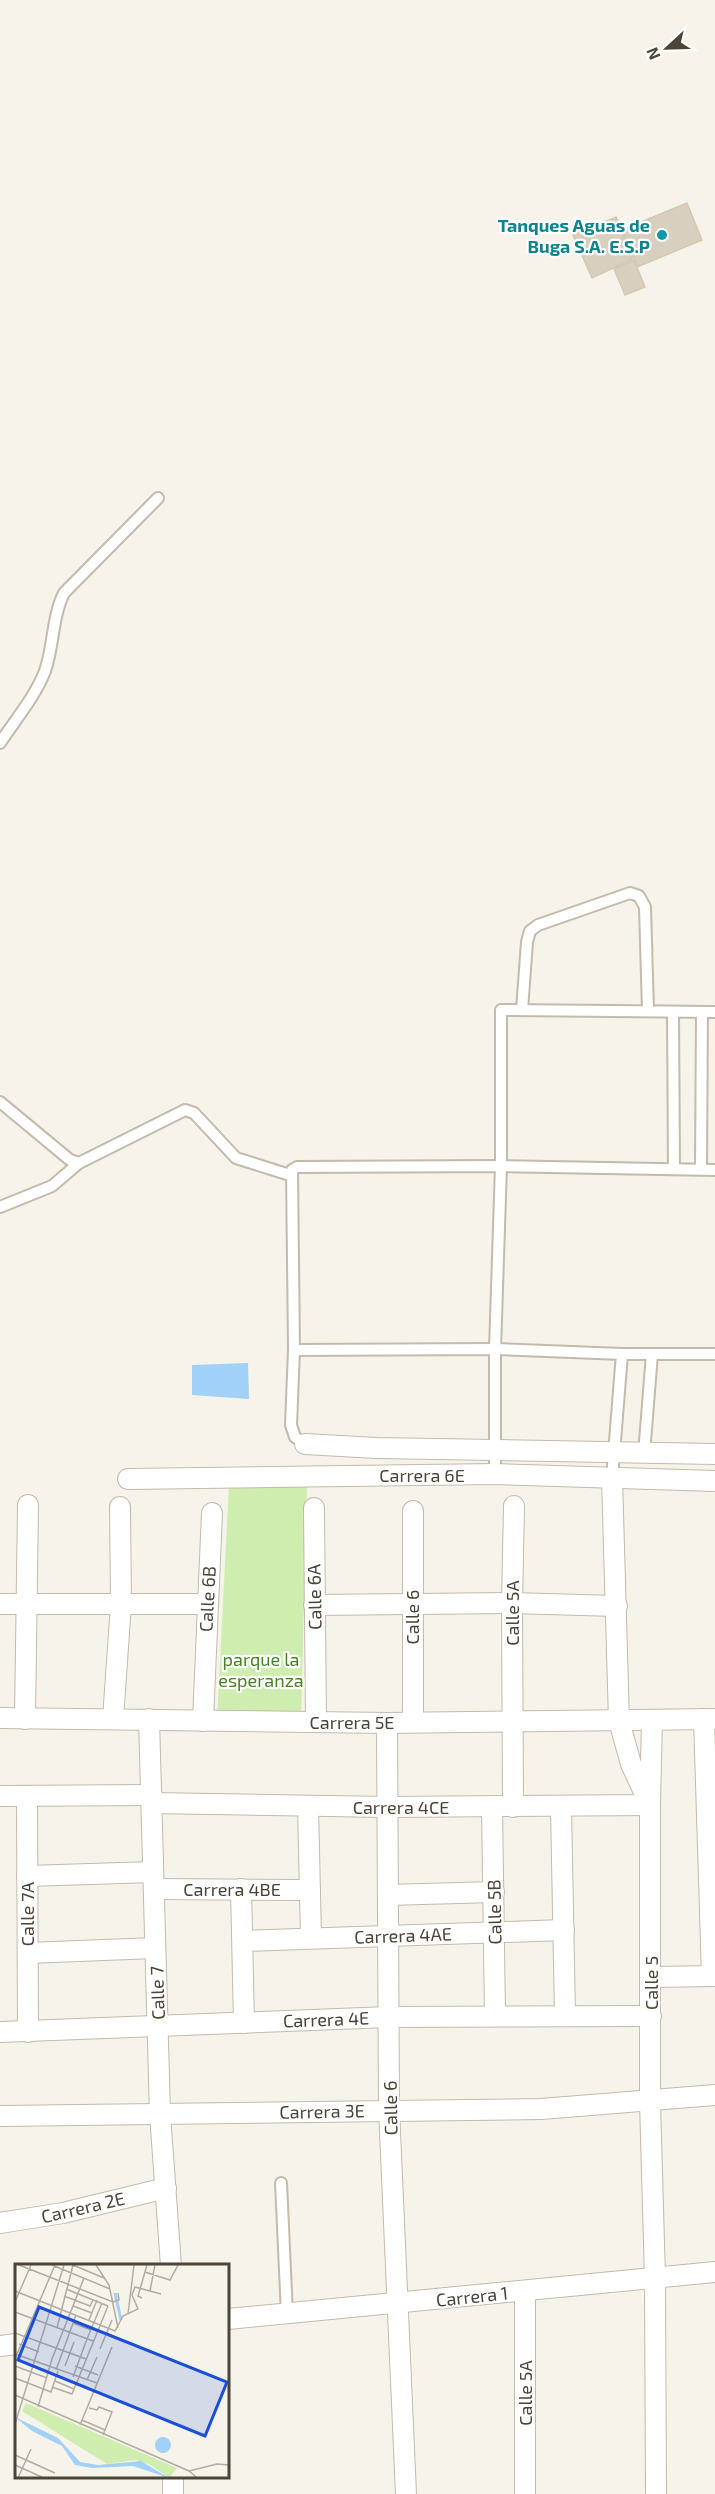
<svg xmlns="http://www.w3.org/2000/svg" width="715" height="2494" font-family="'Exo 2',sans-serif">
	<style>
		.green { fill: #cfedaf }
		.water { fill: #a2d1f7 }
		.building { fill: #d9cfbe; stroke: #d4c8b0; stroke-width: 1.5 }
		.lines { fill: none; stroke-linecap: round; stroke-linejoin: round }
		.lane-casing { stroke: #c3bbab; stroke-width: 14 }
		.street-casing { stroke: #c3bbab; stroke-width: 22 }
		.lane { stroke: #fff; stroke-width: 10 }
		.street { stroke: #fff; stroke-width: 20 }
		.culture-dot { fill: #0f9aa8; stroke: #fff; stroke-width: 2 }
		.labels { text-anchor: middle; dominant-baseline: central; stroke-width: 4.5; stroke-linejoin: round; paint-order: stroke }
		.culture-label { font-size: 18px; font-weight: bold; fill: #0d838f; stroke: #fff; text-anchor: end }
		.street-label { font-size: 18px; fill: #4b4437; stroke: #fff }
		.park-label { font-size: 18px; fill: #448324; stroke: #fff }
		.inset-river { fill: none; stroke: #a2d1f7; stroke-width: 3 }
		.inset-road { fill: none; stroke: #b2ada2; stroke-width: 1.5 }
		.view { fill: #1d4ed8; fill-opacity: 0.15; stroke: #1d4ed8; stroke-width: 3 }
		.inset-edge { fill: none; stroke: #4b4437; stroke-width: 3 }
	</style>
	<rect width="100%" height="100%" fill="#f6f3ea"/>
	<!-- green -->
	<polygon class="green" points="307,1484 301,1722 217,1721 229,1485"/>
	<!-- water -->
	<polygon class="water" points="248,1363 249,1399 192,1395 192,1365"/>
	<!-- building -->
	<g class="building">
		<polygon points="687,203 702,240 637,267 622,230"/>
		<polygon points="616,217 632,259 592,278 573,235"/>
		<polygon points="634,260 645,287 625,295 614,269"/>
	</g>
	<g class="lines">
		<!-- lane casing -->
		<g class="lane-casing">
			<g id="lane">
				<path d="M0,743C15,720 35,697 45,671C54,645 52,617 64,593L158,498"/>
				<polyline points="522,1010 527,942 530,931 538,925 630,893 639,896 645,907 648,1011"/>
				<polyline points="673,1012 674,1169"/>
				<polyline points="715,1012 501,1010 501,1166 715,1170"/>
				<polyline points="0,1102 70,1160 79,1163 185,1110 194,1113 236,1158 290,1175"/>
				<polyline points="701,1169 702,1012"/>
				<polyline points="0,1207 52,1186 79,1163"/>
				<polyline points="294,1350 292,1170 297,1167 501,1166 495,1349 495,1474"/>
				<polyline points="305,1444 295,1437 291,1425 294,1350 495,1349 622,1354 715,1354"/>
				<polyline points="644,1454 652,1354"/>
				<polyline points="612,1478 622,1354"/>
				<polyline points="281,2183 287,2314"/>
			</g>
		</g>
		<!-- street casing -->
		<g class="street-casing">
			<g id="street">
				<polyline points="305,1444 377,1448 715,1454"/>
				<polyline points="612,1478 619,1721 631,1764 650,1805 650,2102 655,2278 656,2494"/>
				<polyline points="128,1479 495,1474 715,1481"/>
				<polyline points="314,1508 316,1722"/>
				<polyline points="0,1604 207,1604"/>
				<polyline points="314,1605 512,1603 617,1606"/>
				<polyline points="0,1718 387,1723 715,1719"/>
				<polyline points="25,1719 28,1505"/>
				<polyline points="113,1719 121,1604 120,1507"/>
				<polyline points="149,1719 160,2114 171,2266"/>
				<polyline points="704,1719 712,1976"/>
				<polyline points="203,1721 212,1513"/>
				<polyline points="413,1722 413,1511"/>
				<polyline points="387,1723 389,2109 406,2494"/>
				<polyline points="0,1796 152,1795"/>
				<polyline points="27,1796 28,2032"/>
				<polyline points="152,1803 387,1807 650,1805 652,1720"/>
				<polyline points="308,1806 311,1938"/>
				<polyline points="492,1807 495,2016"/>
				<polyline points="513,1807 512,1603 514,1506"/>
				<polyline points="561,1807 565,2016"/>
				<polyline points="27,1876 153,1872"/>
				<polyline points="154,1889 310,1890"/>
				<polyline points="241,1889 244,2023"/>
				<polyline points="388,1895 494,1892"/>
				<polyline points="243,1941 564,1930"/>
				<polyline points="28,1953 155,1948"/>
				<polyline points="652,1977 715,1976"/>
				<polyline points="0,2032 389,2017 651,2016"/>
				<polyline points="0,2116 541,2109 715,2095"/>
				<polyline points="0,2223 63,2213 166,2188"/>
				<polyline points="525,2291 525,2494"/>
				<polyline points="228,2319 715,2272"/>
				<polyline points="0,2346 16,2344"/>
				<polyline points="173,2494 173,2478"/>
			</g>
		</g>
		<!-- lane -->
		<use href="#lane" class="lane"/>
		<!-- street -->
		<use href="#street" class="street"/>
	</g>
	<!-- markers -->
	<circle class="culture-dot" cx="662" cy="235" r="6"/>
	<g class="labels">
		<!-- culture labels -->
		<g class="culture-label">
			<text x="650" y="225">Tanques Aguas de<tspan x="650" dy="21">Buga S.A. E.S.P</tspan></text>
		</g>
		<!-- street labels -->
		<g class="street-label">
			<text x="422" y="1475">Carrera 6E</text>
			<text transform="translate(314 1597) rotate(-91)">Calle 6A</text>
			<text transform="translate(207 1599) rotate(-87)">Calle 6B</text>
			<text transform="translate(512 1613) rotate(-90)">Calle 5A</text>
			<text transform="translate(412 1617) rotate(-90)">Calle 6</text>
			<text x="352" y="1722">Carrera 5E</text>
			<text x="401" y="1807">Carrera 4CE</text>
			<text x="232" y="1889">Carrera 4BE</text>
			<text transform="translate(494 1912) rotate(-91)">Calle 5B</text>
			<text transform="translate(27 1914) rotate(-90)">Calle 7A</text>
			<text transform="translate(403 1935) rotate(-2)">Carrera 4AE</text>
			<text transform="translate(651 1983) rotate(-90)">Calle 5</text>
			<text transform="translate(157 1993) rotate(-92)">Calle 7</text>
			<text transform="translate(326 2019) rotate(-2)">Carrera 4E</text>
			<text transform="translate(390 2108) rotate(-91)">Calle 6</text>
			<text transform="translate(322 2111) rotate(-1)">Carrera 3E</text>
			<text transform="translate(83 2207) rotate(-13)">Carrera 2E</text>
			<text transform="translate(472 2296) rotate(-6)">Carrera 1</text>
			<text transform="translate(525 2393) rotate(-90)">Calle 5A</text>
		</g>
		<!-- park labels -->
		<g class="park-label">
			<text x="261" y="1659">parque la<tspan x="261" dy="21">esperanza</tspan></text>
		</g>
	</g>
	<!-- overview -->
	<g transform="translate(15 2264)">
		<rect width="214" height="214" fill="#f6f3ea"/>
		<path d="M11,139L162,204L154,214L136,201L121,196L92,200L7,147Z" fill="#cfedaf"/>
		<path d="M0,153L43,174L65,198L83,201L126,197L154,214L118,202L77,204L60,201L47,182L17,167ZM140 181a8 8 0 1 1 16 0a8 8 0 1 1-16 0Z" fill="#a2d1f7"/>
		<path class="inset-river" d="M100,29L106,56"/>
		<path class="inset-road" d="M4,1L98,38L104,36L103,29M37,1L95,25M81,1L94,21L103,64M130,8L155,16L163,1M51,25L93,42M0,27L100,67L108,52L123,45L117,31L120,23L146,30M135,27L140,1M49,32L75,42L78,36M127,34L123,32L132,1M0,38L16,1M58,42L77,49M0,48L78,77M113,50L119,1M74,56L82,36M58,59L76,66M42,64L58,1L89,14M0,69L71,95M72,75L87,39M4,80L24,88M85,85L97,56M0,90L82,119M0,95L40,1M0,102L32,114M50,102L59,78M60,102L83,111M41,106L61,51M42,112L61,119M58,113L72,75M0,114L36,128L43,107M72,116L82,93M40,117L59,125M37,123L57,130L93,42M0,131L174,207L182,214M23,143L37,95L69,14M74,144L82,146L84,143L97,148L88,171M67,156L90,166M0,160L49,1M65,161L97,83M0,191L40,209M0,201L29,214M174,207L202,200L215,201M3,214L16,185"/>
		<path class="view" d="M24,43L212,118L190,172L3,96Z"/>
		<rect width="214" height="214" class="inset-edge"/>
	</g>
	<!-- north arrow -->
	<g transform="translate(667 48) rotate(248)" stroke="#ffffff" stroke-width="4.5" paint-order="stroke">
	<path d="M0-4.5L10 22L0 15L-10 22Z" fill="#4b4437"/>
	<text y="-9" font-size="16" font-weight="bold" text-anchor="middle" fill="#4b4437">N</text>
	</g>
</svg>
